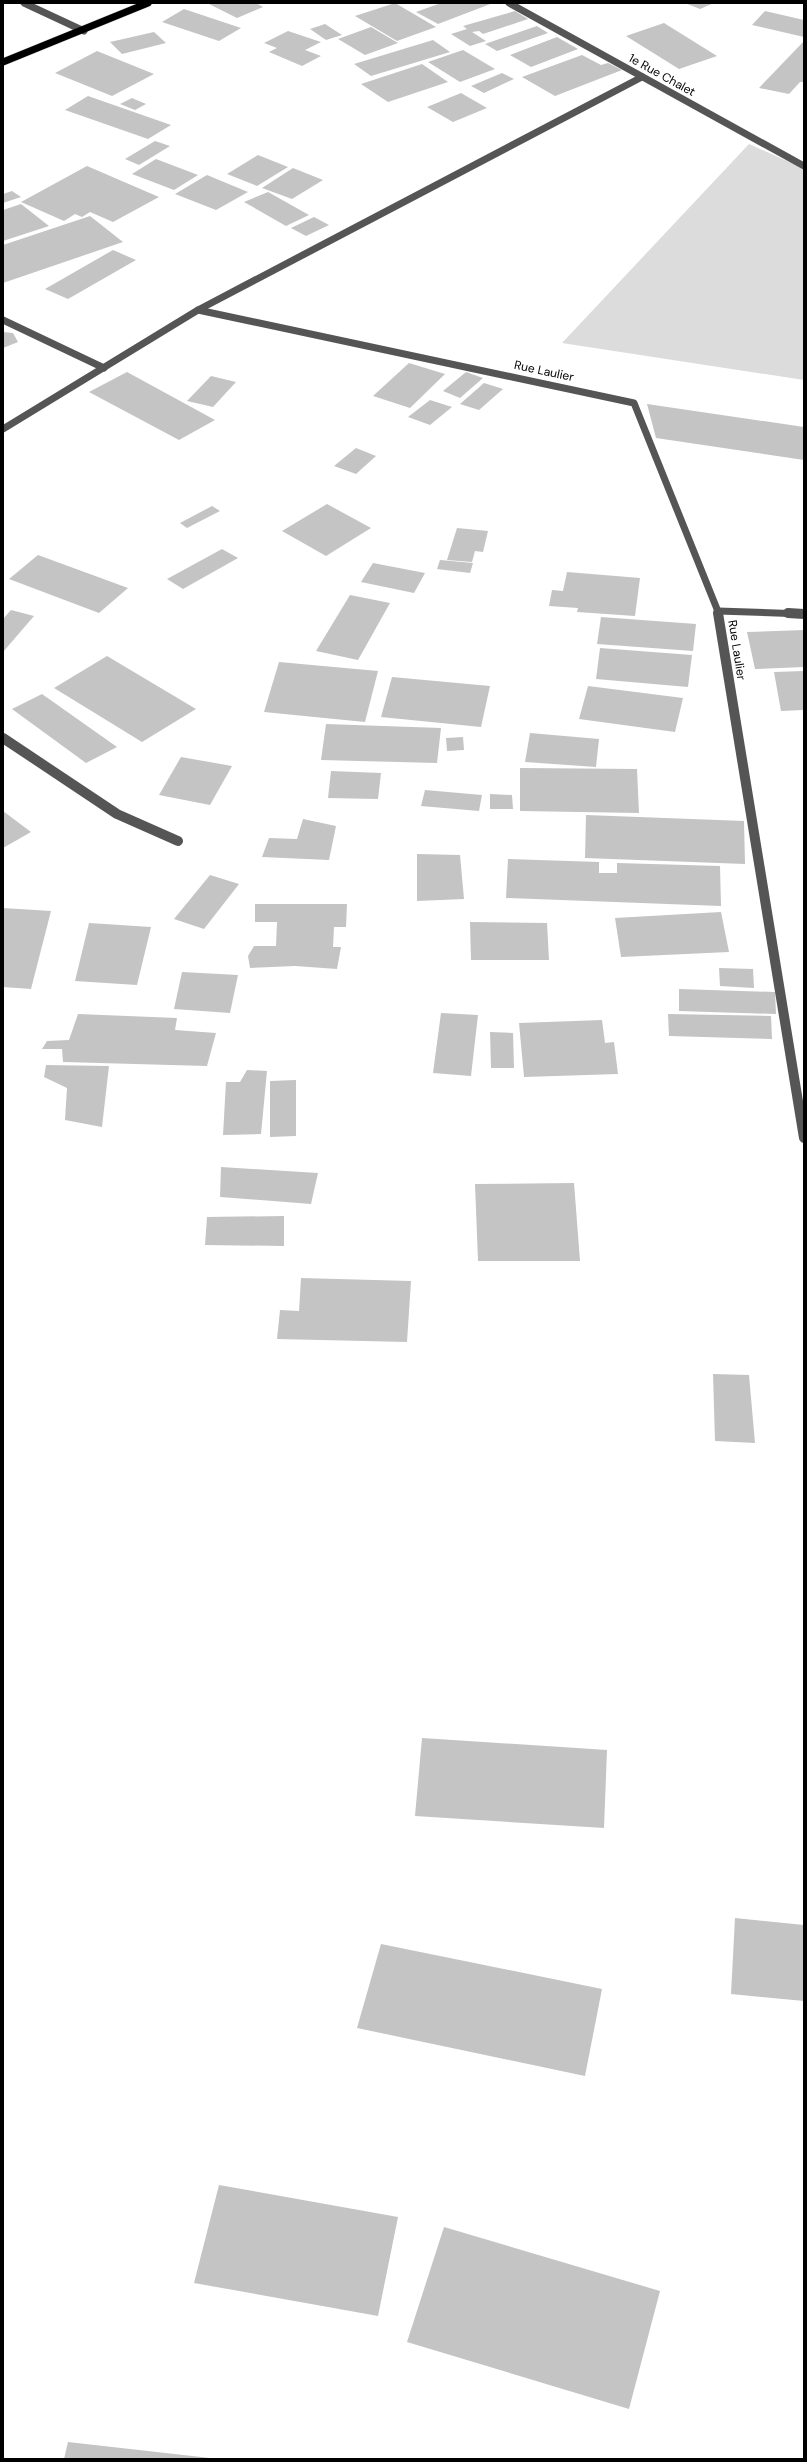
<svg xmlns="http://www.w3.org/2000/svg" width="807" height="2462" font-family="'DM Sans',sans-serif">
	<style>
		.green { fill: #dcdcdc }
		.building { fill: #c4c4c4 }
		.lines { fill: none; stroke-linecap: round; stroke-linejoin: round }
		.major-casing { stroke: #dbdbdb; stroke-width: 8 }
		.minor-far1 { stroke: #555; stroke-width: 7 }
		.minor { stroke: #555; stroke-width: 10 }
		.major { stroke: #000; stroke-width: 7 }
		.labels { text-anchor: middle; dominant-baseline: central; stroke-width: 3; stroke-linejoin: round; paint-order: stroke }
		.far-street-label { font-size: 12px; fill: #000; stroke: #fff }
	</style>
	<rect width="100%" height="100%" fill="#fff"/>
	<!-- green -->
	<polygon class="green" points="749,144 796,165 804,166 804,380 562,343"/>
	<!-- building -->
	<g class="building">
		<polygon points="207,3 256,3 263,7 237,18"/>
		<polygon points="395,3 436,27 397,41 355,16"/>
		<polygon points="441,3 493,3 438,24 416,12"/>
		<polygon points="685,3 714,3 700,9"/>
		<polygon points="184,9 241,28 219,41 162,22"/>
		<polygon points="515,11 528,19 483,34 479,31 472,32 486,41 470,46 451,34 467,29 463,26"/>
		<polygon points="765,11 804,20 804,37 752,25"/>
		<polygon points="664,23 717,56 679,69 626,36"/>
		<polygon points="325,24 342,35 326,40 310,29"/>
		<polygon points="537,26 548,33 497,51 485,44"/>
		<polygon points="371,27 398,43 365,55 338,39"/>
		<polygon points="288,31 321,42 305,50 321,56 302,66 269,52 277,48 264,43"/>
		<polygon points="154,32 166,43 122,54 110,42"/>
		<polygon points="557,37 578,49 531,67 510,55"/>
		<polygon points="433,40 450,52 371,76 354,64"/>
		<polygon points="804,41 804,82 800,82 789,94 759,88"/>
		<polygon points="463,50 495,69 460,82 428,62"/>
		<polygon points="97,51 154,74 112,96 55,73"/>
		<polygon points="582,55 601,65 608,63 622,70 555,96 522,77"/>
		<polygon points="422,64 448,82 388,102 361,84"/>
		<polygon points="502,73 514,79 484,93 471,86"/>
		<polygon points="461,93 487,108 453,122 427,107"/>
		<polygon points="88,96 171,125 148,139 65,110"/>
		<polygon points="132,98 146,104 135,110 120,104"/>
		<polygon points="155,141 170,146 139,165 125,159"/>
		<polygon points="258,155 288,167 257,186 227,174"/>
		<polygon points="156,159 198,175 174,190 132,174"/>
		<polygon points="87,166 159,197 113,222 90,212 82,217 75,214 64,221 21,202"/>
		<polygon points="293,168 323,180 292,199 262,188"/>
		<polygon points="207,175 248,192 216,210 175,194"/>
		<polygon points="12,191 21,197 3,203 3,194"/>
		<polygon points="268,192 309,215 286,226 244,202"/>
		<polygon points="21,204 49,226 3,241 3,210"/>
		<polygon points="90,216 123,242 3,283 3,245"/>
		<polygon points="314,217 329,225 306,236 291,228"/>
		<polygon points="113,250 136,260 68,299 45,289"/>
		<polygon points="3,332 13,333 18,342 3,348"/>
		<polygon points="409,363 445,374 410,408 373,396"/>
		<polygon points="127,372 215,420 179,440 89,392"/>
		<polygon points="466,372 483,378 460,398 443,391"/>
		<polygon points="211,376 236,382 213,407 187,401"/>
		<polygon points="484,383 503,389 479,410 460,404"/>
		<polygon points="430,400 452,407 430,425 408,417"/>
		<polygon points="647,404 804,427 804,460 656,438"/>
		<polygon points="356,448 376,456 356,474 334,466"/>
		<polygon points="327,504 371,528 326,556 282,531"/>
		<polygon points="212,506 220,511 187,528 180,523"/>
		<polygon points="457,528 488,531 483,552 475,551 472,562 447,560"/>
		<polygon points="222,549 238,558 183,589 167,579"/>
		<polygon points="38,555 128,588 99,613 9,579"/>
		<polygon points="440,560 473,563 470,573 437,569"/>
		<polygon points="373,563 425,573 414,593 361,582"/>
		<polygon points="567,572 640,578 635,616 577,612 578,608 549,606 552,590 563,591"/>
		<polygon points="350,595 390,603 358,660 316,651"/>
		<polygon points="11,610 34,616 3,652 3,619"/>
		<polygon points="601,617 696,624 693,651 597,644"/>
		<polygon points="804,630 804,667 755,669 747,632"/>
		<polygon points="600,648 692,655 688,687 596,679"/>
		<polygon points="107,656 196,709 142,742 54,688"/>
		<polygon points="279,662 378,671 365,722 264,712"/>
		<polygon points="804,671 804,710 781,711 774,672"/>
		<polygon points="392,677 490,686 481,727 381,717"/>
		<polygon points="588,686 683,698 675,732 579,719"/>
		<polygon points="42,694 117,747 86,763 12,709"/>
		<polygon points="326,724 441,728 437,763 321,760"/>
		<polygon points="530,733 599,739 596,767 525,762"/>
		<polygon points="463,737 464,750 447,751 446,738"/>
		<polygon points="181,757 232,766 210,805 159,795"/>
		<polygon points="520,768 637,769 639,813 520,811"/>
		<polygon points="331,771 381,773 378,799 328,798"/>
		<polygon points="425,790 482,795 479,811 421,806"/>
		<polygon points="490,794 512,795 513,809 490,809"/>
		<polygon points="3,811 31,832 3,848"/>
		<polygon points="586,815 744,821 745,864 585,858"/>
		<polygon points="303,819 336,826 329,860 262,857 269,838 297,839"/>
		<polygon points="417,854 460,855 464,899 417,901"/>
		<polygon points="508,859 599,862 599,873 617,873 617,863 720,866 721,906 506,898"/>
		<polygon points="210,875 239,884 204,929 174,919"/>
		<polygon points="255,904 347,904 346,927 334,927 333,947 341,947 337,969 295,966 250,968 248,956 254,946 276,946 277,922 255,922"/>
		<polygon points="3,908 51,911 31,989 3,987"/>
		<polygon points="721,912 729,952 621,957 615,918"/>
		<polygon points="470,922 547,923 549,960 471,960"/>
		<polygon points="89,923 151,927 137,985 75,981"/>
		<polygon points="719,968 753,969 754,988 720,986"/>
		<polygon points="182,972 238,975 230,1013 174,1009"/>
		<polygon points="679,989 775,992 776,1014 679,1011"/>
		<polygon points="441,1013 478,1015 471,1076 433,1073"/>
		<polygon points="78,1014 177,1018 175,1030 216,1033 207,1066 63,1062 62,1049 42,1049 47,1041 69,1040"/>
		<polygon points="668,1014 771,1016 772,1039 669,1036"/>
		<polygon points="602,1020 605,1043 614,1042 618,1074 524,1077 519,1023"/>
		<polygon points="490,1032 513,1033 514,1068 491,1068"/>
		<polygon points="46,1065 109,1066 102,1127 65,1120 67,1088 44,1077"/>
		<polygon points="247,1070 267,1071 261,1134 223,1135 226,1082 240,1082"/>
		<polygon points="296,1080 296,1136 270,1137 270,1081"/>
		<polygon points="221,1167 318,1173 311,1204 220,1197"/>
		<polygon points="574,1183 580,1261 478,1261 475,1184"/>
		<polygon points="284,1216 284,1246 205,1245 207,1217"/>
		<polygon points="301,1278 411,1281 407,1342 277,1339 280,1310 299,1311"/>
		<polygon points="713,1374 749,1375 755,1443 715,1441"/>
		<polygon points="422,1738 607,1750 604,1828 415,1816"/>
		<polygon points="735,1918 804,1925 804,2001 731,1994"/>
		<polygon points="381,1944 602,1989 585,2076 357,2028"/>
		<polygon points="219,2185 398,2217 378,2316 194,2283"/>
		<polygon points="444,2227 660,2291 629,2409 407,2342"/>
		<polygon points="68,2442 210,2458 210,2459 64,2459"/>
	</g>
	<g class="lines">
		<!-- major casing -->
		<g class="major-casing">
			<polyline id="major" points="3,62 148,3"/>
		</g>
		<!-- minor-far1 -->
		<g class="minor-far1">
			<polyline points="24,3 84,31"/>
			<polyline points="509,3 804,166"/>
			<polyline points="642,77 198,310 634,403 719,614"/>
			<polyline points="3,320 104,368"/>
			<polyline points="3,429 198,310"/>
			<polyline points="718,611 804,614"/>
		</g>
		<!-- minor -->
		<g class="minor">
			<polyline points="718,613 804,1138"/>
			<polyline points="788,613 804,614"/>
			<polyline points="3,738 117,814 178,841"/>
		</g>
		<!-- major -->
		<use href="#major" class="major"/>
	</g>
	<g class="labels">
		<!-- far-street labels -->
		<g class="far-street-label">
			<text transform="translate(662 75) rotate(29)">1e Rue Chalet</text>
			<text transform="translate(544 371) rotate(12)">Rue Laulier</text>
			<text transform="translate(737 650) rotate(81)">Rue Laulier</text>
		</g>
	</g>
	<!-- border -->
	<rect width="807" height="2462" fill="none" stroke="#000000" stroke-width="8"/>
</svg>
